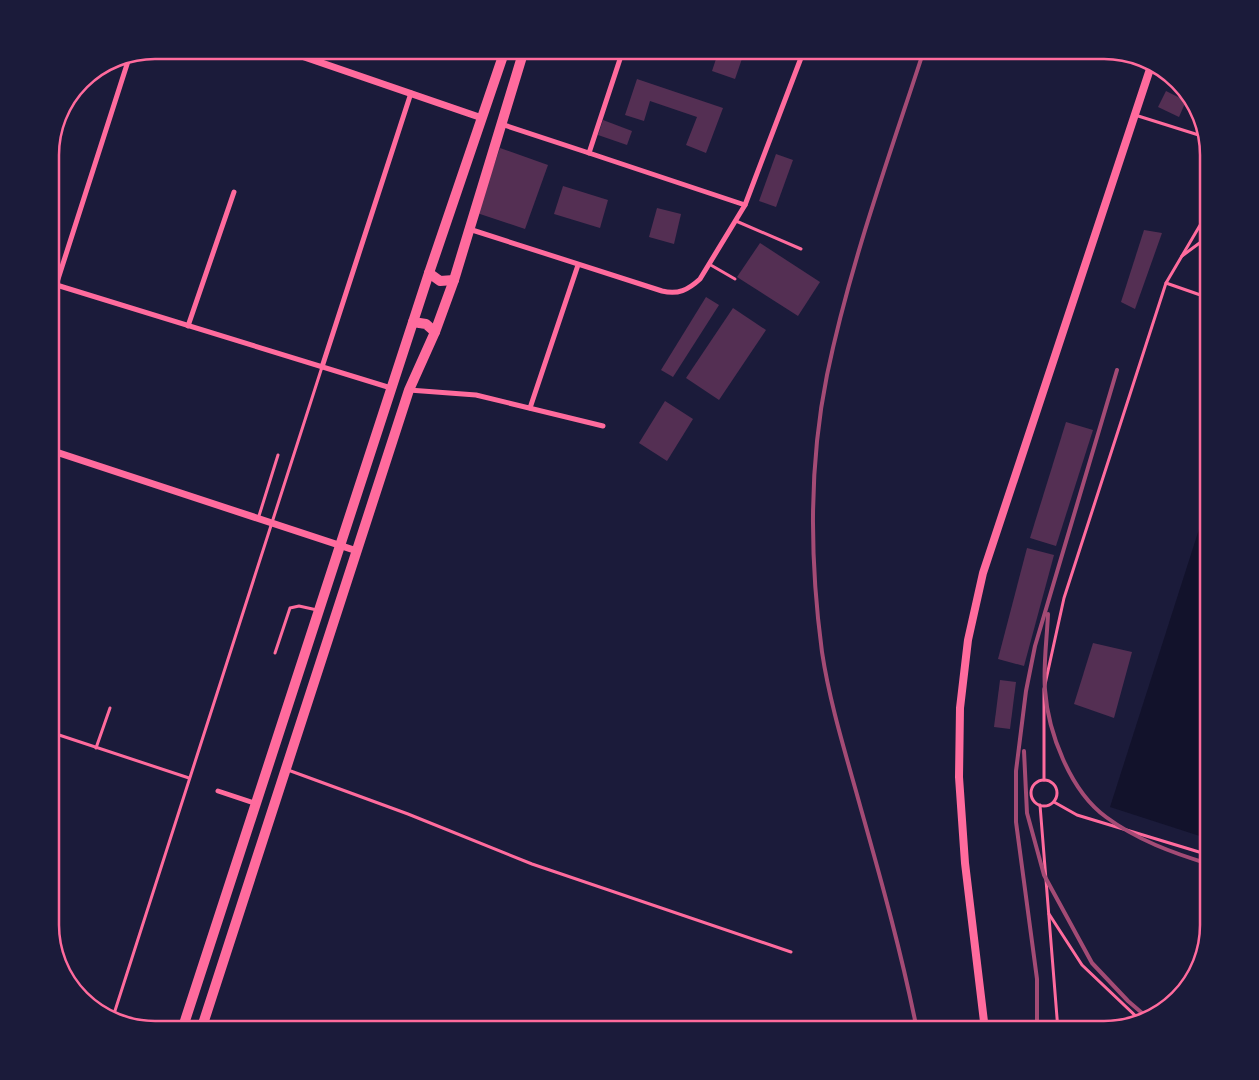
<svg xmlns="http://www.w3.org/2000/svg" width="1259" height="1080" font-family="'Source Sans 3',sans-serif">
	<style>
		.water { fill: #12122b }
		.building { fill: #542f53 }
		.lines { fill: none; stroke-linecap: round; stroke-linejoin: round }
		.service { stroke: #ff6b9d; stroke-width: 3 }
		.minor { stroke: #ff6b9d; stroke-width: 5 }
		.tertiary { stroke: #ff6b9d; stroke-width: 7 }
		.secondary { stroke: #ff6b9d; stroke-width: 8 }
		.trunk { stroke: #ff6b9d; stroke-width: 10 }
		.rail { stroke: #a44b75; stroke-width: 4 }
		.rim { fill: none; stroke: #ff6b9d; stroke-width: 2.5 }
	</style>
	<rect width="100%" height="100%" fill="#1b1b3a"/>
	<!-- water -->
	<polygon class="water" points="1209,498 1209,839 1110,807"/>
	<!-- building -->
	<g class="building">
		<polygon points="719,50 745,50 735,79 712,71"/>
		<polygon points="637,79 723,108 706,153 686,145 697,117 650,101 644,121 625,115"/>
		<polygon points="1166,91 1186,101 1179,117 1158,107"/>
		<polygon points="603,120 632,131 627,145 598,135"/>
		<polygon points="500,148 548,165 525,229 477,213"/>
		<polygon points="776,154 793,160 776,207 759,201"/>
		<polygon points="563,186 608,200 600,228 554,214"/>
		<polygon points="657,208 681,214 674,244 649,237"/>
		<polygon points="1144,230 1162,233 1135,309 1121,302"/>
		<polygon points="760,243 820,282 798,316 737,277"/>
		<polygon points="706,297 719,305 673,377 661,370"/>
		<polygon points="733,308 766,330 719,400 686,378"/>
		<polygon points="665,401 693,419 667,461 639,443"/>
		<polygon points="1066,422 1093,430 1056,546 1030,538"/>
		<polygon points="1027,548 1054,555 1024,666 998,659"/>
		<polygon points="1093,643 1132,652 1114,718 1074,704"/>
		<polygon points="1000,680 1016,682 1010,729 994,727"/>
	</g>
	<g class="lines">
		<!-- service -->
		<g class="service">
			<polyline points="311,59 314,50"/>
			<polyline points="1135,115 1205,137"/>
			<polyline points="736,221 801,249"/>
			<polyline points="1182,256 1209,236"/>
			<polyline points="709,264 735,279"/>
			<polyline points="1166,283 1209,298"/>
			<polyline points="258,519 278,455"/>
			<polyline points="275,653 290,608 299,606 317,610"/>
			<polyline points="50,732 189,778"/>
			<polyline points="96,748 110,708"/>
			<polyline points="288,770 408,814 532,864 791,952"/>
			<polyline points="1044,780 1044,689 1064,598 1166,283 1209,210"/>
			<circle cx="1044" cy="793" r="13"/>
			<polyline points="1054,802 1077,815 1209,855"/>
			<polyline points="1040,805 1058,1030"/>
			<polyline points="1049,914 1082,965 1142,1022"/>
			<polyline points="112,1020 322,367"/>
		</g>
		<!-- minor -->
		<g class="minor">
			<polyline points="501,124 589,153 623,50"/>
			<polyline points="589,153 745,205"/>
			<path d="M469,229L662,291C678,295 688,290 700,279L745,205L804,50"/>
			<polyline points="50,283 391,388"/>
			<polyline points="50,304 130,55"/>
			<polyline points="188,326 234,192"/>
			<polyline points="322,367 411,93"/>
			<polyline points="409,390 476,395 603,426"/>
			<polyline points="530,408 578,265"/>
			<polyline points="218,791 257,804"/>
		</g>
		<!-- tertiary -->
		<g class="tertiary">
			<polyline points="284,50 482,118"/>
			<polyline points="50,450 357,551"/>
		</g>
		<!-- secondary -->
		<polyline class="secondary" points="985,1030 965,863 959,777 960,708 968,640 983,573 1152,63"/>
		<!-- trunk -->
		<g class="trunk">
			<polyline points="429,273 440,281 454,280"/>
			<polyline points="413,322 426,324 435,332"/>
			<polyline points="182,1030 429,273 505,50"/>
			<polyline points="201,1030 409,390 435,332 454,280 524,50"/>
		</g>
		<!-- rail -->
		<g class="rail">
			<path d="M1048,614C1047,639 1043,666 1045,690C1048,732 1070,791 1106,817C1137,840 1173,853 1209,864"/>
			<polyline points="1024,751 1027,813 1044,875 1092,963 1128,1001 1149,1019"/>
			<path d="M917,1030C902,955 882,883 861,809C847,758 830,705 822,652C810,562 809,464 827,375C850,264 889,157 924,50"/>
			<polyline points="1037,1030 1037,979 1016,822 1016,771 1026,691 1035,646 1117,370"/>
		</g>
	</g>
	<!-- crop -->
	<path d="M0 0H1259V1080H0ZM155 59H1104A96 96 0 0 1 1200 155V925A96 96 0 0 1 1104 1021H155A96 96 0 0 1 59 925V155A96 96 0 0 1 155 59Z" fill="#1b1b3a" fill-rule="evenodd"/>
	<path class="rim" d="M155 59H1104A96 96 0 0 1 1200 155V925A96 96 0 0 1 1104 1021H155A96 96 0 0 1 59 925V155A96 96 0 0 1 155 59Z"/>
</svg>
